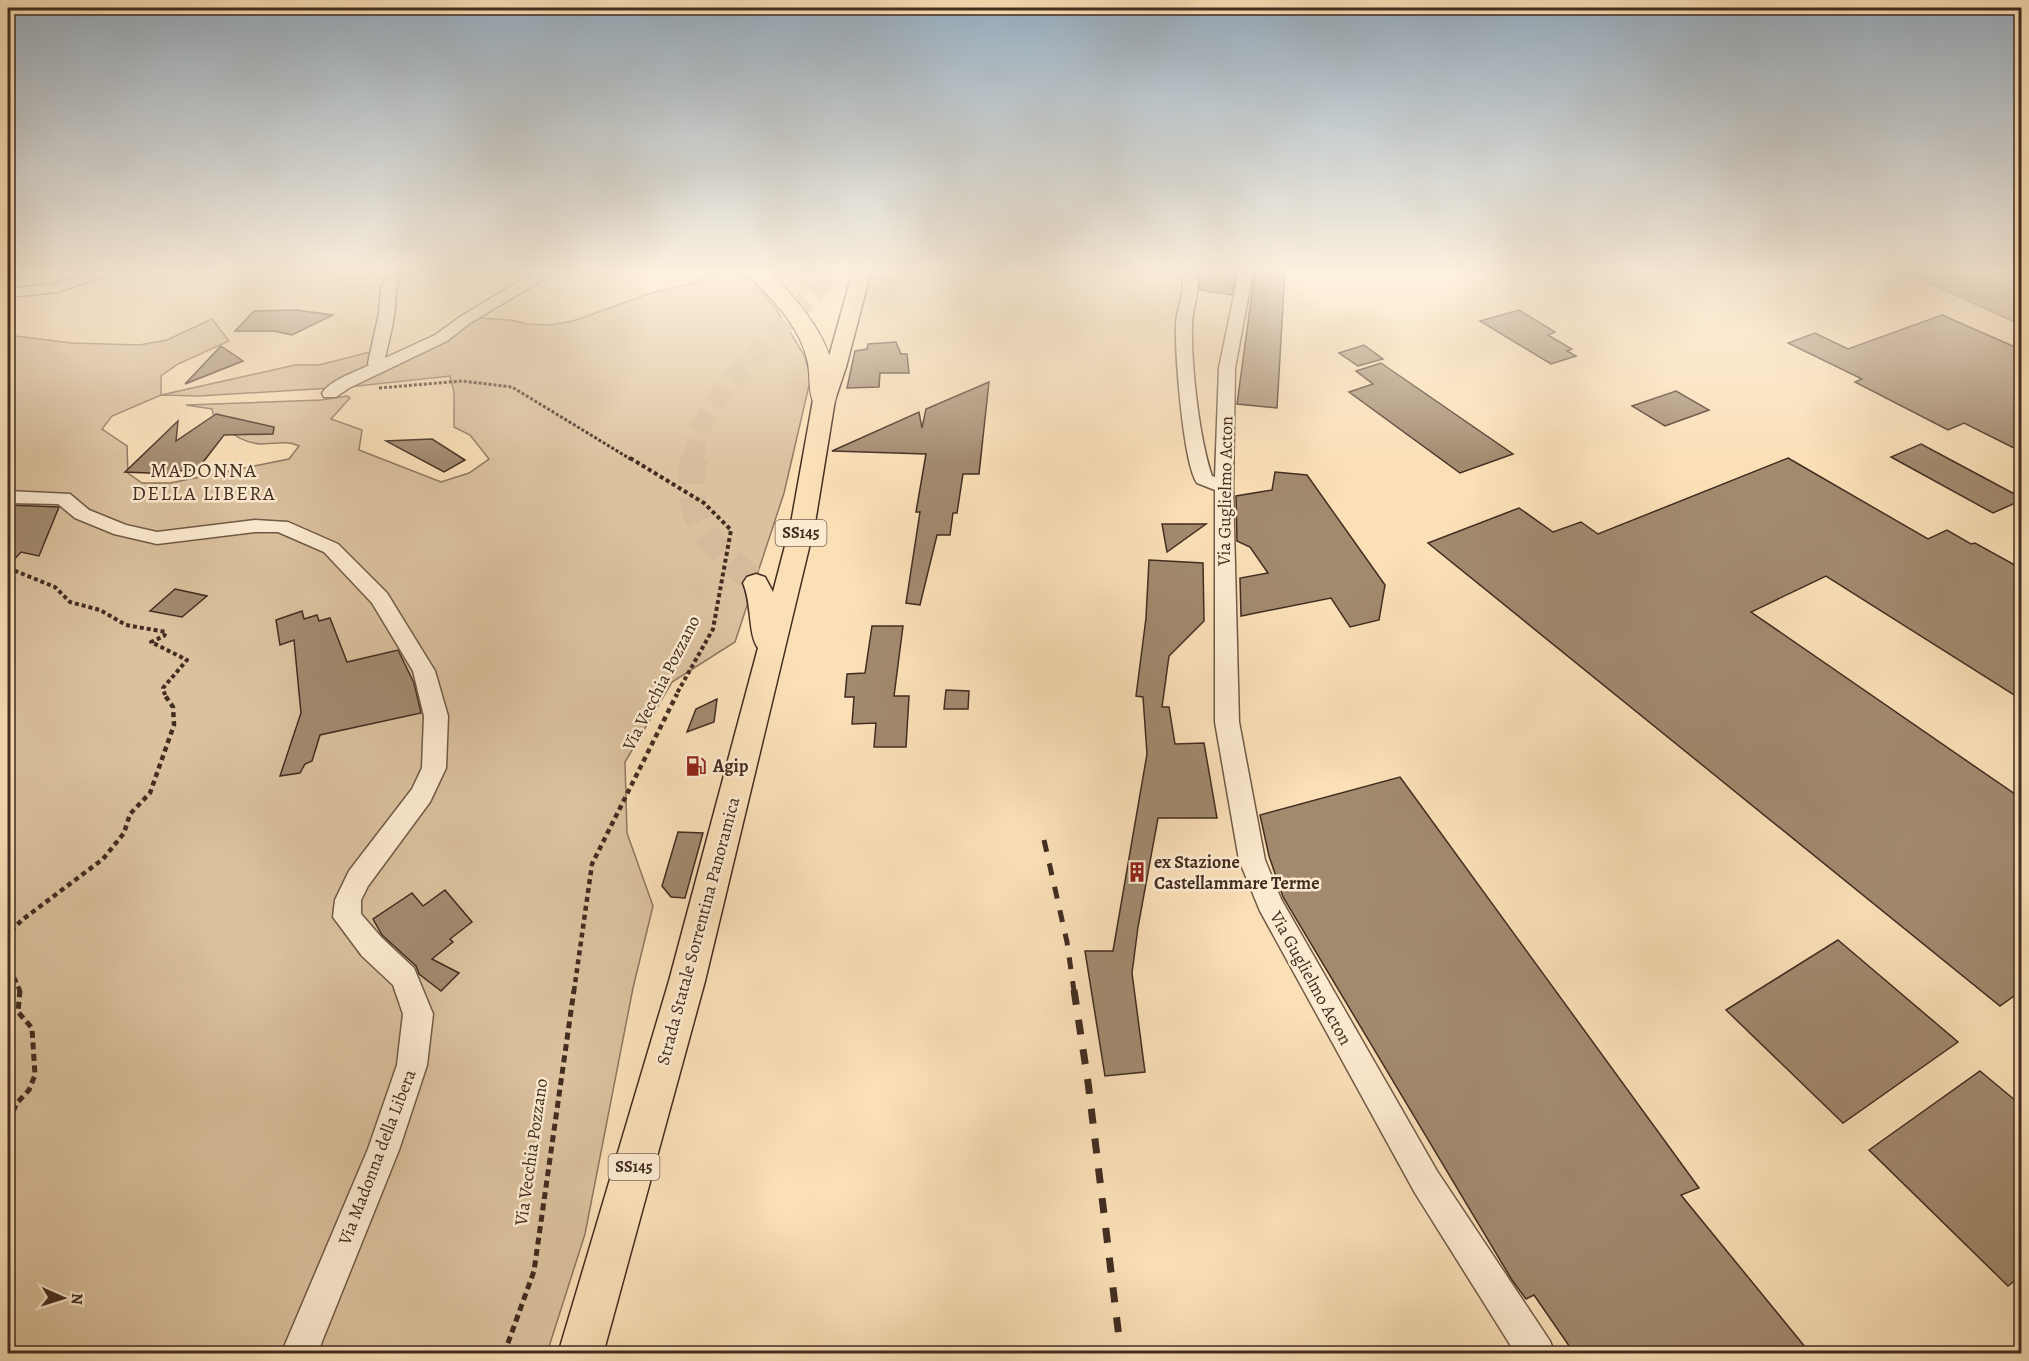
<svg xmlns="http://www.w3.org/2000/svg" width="2029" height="1361" font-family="Alegreya,serif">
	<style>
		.green { fill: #dbc19e; stroke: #8e7760; stroke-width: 1.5; fill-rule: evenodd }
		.water { fill: #bba284; stroke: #8b735c; stroke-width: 1.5 }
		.building { fill: #a28a6f; stroke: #422d21; stroke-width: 1.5 }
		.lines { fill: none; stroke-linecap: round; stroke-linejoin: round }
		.major-tunnel-far1 { stroke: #d5bb99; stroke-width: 20; stroke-dasharray: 20 10; stroke-linecap: butt }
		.major-tunnel { stroke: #d5bb99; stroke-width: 26; stroke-dasharray: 26 13; stroke-linecap: butt }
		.minor-casing { stroke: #705a46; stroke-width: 3 }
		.major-casing { stroke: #422d21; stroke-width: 3 }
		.highway-casing { stroke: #422d21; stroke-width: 2 }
		.path-far3 { stroke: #422d21; stroke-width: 3; stroke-dasharray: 3 2; stroke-linecap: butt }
		.path-far2 { stroke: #422d21; stroke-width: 4; stroke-dasharray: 4 3; stroke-linecap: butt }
		.path-far1 { stroke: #422d21; stroke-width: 4.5; stroke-dasharray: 5 4; stroke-linecap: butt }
		.path { stroke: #422d21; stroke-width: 5; stroke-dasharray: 7 4.5; stroke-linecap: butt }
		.minor { fill: #fcead0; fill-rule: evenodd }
		.major { fill: #fadfb7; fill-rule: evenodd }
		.highway { fill: #fadfb7; fill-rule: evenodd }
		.rail-far1 { stroke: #422d21; stroke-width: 5; stroke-dasharray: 12 12; stroke-linecap: butt }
		.rail { stroke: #422d21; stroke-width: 7; stroke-dasharray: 15 15; stroke-linecap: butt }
		.labels { text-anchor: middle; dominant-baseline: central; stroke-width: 5; stroke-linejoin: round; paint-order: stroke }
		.shield { fill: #fcead0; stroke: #7a6656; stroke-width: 1.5 }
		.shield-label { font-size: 16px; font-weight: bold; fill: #422d21 }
		.street-label { font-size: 18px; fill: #422d21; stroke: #fcead0 }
		.poi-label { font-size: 18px; font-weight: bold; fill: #422d21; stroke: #fcead0; text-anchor: start }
		.neighbourhood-label { font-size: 20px; letter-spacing: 1.5px; fill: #422d21; stroke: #fcead0 }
	</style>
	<rect width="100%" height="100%" fill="#fadfb7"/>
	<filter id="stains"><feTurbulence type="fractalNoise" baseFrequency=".00333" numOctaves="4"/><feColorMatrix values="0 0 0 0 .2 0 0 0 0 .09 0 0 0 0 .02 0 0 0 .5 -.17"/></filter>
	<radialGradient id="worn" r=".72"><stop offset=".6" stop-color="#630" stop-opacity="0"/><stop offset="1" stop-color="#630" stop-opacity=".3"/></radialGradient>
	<!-- green -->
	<path class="green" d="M717,271H737L745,273L776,309L804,355L811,377L784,493L735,642L672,682L625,762L627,833L653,906L633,988L585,1234L547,1353L8,1354V335L72,343L139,345L167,340L212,319L229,341L178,364L161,376V395L295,365H319L370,352L379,361L395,367L479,318L510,320L528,324L551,325L573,321L654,292L696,282L709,273ZM450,376L454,392V427L470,435L489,459L469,473L441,482L359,450L362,430L331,419L350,398L347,396L321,400L186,405L212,409L215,421C230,432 242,443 261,444C274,444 288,440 299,446L289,459L170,483H142L128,473L127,446L102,429L112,416L161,395L199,396L348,387Z"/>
	<!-- water -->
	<polygon class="water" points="1903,271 2021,271 2021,325"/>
	<!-- building -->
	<g class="building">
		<polygon points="1197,271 1237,271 1232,295 1200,290"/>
		<polygon points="1255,271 1285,271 1277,408 1237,404"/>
		<polygon points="296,310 333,315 292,335 274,331 235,331 254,311"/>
		<polygon points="1519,310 1555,332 1548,335 1572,349 1567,351 1576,356 1551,364 1480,321"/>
		<polygon points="1942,315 2022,350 2022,452 1964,423 1948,430 1855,382 1862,379 1788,343 1815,333 1848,349"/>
		<polygon points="896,342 901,354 907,354 909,373 880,373 879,387 847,388 855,351 867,349 868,344"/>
		<polygon points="1364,345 1383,359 1358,366 1339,353"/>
		<polygon points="221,346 243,361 185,384"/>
		<polygon points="1381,363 1513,454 1460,473 1349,392 1373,384 1356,371"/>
		<polygon points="989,382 979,474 963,474 957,513 953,513 950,535 937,535 920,605 906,603 920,512 916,512 926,454 832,451 919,412 922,428 926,409"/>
		<polygon points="1676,391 1709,410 1665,426 1632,406"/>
		<polygon points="216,414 274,427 273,434 224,435 197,470 174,471 171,474 125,472 178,421 176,441"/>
		<polygon points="432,439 465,460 444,472 386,441"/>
		<polygon points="1921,444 2022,498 2022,500 1993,513 1891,457"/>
		<polygon points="1788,458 1928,539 1947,530 1971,544 1975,543 2022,569 2022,700 1826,576 1751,612 2022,799 2022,990 2000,1006 1428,543 1519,508 1553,532 1581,522 1598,534"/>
		<polygon points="1275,472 1307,475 1385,585 1379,620 1350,627 1331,598 1241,616 1240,578 1268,573 1250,547 1237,541 1236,496 1272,490"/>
		<polygon points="8,505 59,507 39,556 21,552 8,566"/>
		<polygon points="1162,524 1206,524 1167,552"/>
		<polygon points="1149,560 1203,563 1204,621 1169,656 1162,707 1169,707 1175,744 1204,743 1217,818 1158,818 1138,927 1132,973 1145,1072 1105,1076 1085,951 1113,951 1147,754 1143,697 1136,696 1146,618"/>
		<polygon points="175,589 207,596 182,617 150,611"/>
		<polygon points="302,611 304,619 317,615 319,621 330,618 347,662 398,650 414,683 421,713 320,735 312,761 305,764 300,773 280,776 301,713 294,640 280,645 276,620"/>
		<polygon points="872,626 903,626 894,696 909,696 906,747 874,747 876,723 852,724 854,697 845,697 847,674 865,673"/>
		<polygon points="946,690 969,691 968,709 944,709"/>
		<polygon points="717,699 714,722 687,732 696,709"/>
		<polygon points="1400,777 1699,1188 1681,1195 1810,1353 1574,1353 1534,1295 1526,1299 1512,1280 1283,897 1269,856 1260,815"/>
		<polygon points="678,832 703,833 685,898 671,897 662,886"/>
		<polygon points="445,890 472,922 450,939 453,942 432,959 459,973 441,991 419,974 416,966 382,935 373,919 412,893 423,906"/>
		<polygon points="1838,940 1958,1042 1843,1123 1726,1010"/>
		<polygon points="1980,1071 2022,1106 2022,1275 2008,1286 1869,1150"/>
	</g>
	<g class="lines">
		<!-- major-tunnel-far1 -->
		<polyline class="major-tunnel-far1" points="693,460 699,430 725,386 835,271"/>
		<!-- major-tunnel -->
		<path class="major-tunnel" d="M694,458C682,523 712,544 756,583"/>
		<!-- minor casing -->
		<g class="minor-casing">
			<g id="minor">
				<polygon points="93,271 114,271 112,274 57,292 8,297 8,289 55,284"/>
				<path d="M388,271H404C393,285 397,299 394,316C392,330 388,344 385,358L435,335L460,317L514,284L540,271H558L470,323L447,341L349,388L336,397H324L322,393C332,379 354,373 369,365L368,363L379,313L381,288Z"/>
				<path d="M1180,271H1194C1203,288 1192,306 1192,325C1191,365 1199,438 1212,476L1215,477L1219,368L1239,271H1253L1235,368L1233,487L1239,722L1265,860L1281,899L1437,1171L1550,1341L1555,1354H1516L1415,1193L1260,911L1239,860L1215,722V490L1197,483C1183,462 1175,353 1176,324C1177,305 1188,289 1180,271Z"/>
				<polygon points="8,491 70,494 89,510 126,525 157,532 255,520 288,522 338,544 387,593 435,671 448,716 446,768 430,802 368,886 361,900 361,914 382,938 414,968 433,1014 427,1065 399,1150 317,1354 281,1354 368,1149 397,1065 403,1014 393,985 362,956 333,917 335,900 349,871 412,789 422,768 424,716 413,671 372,603 324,552 278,532 255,532 157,544 114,534 75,518 58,504 8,503"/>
			</g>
		</g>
		<!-- major casing -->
		<g class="major-casing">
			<path id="major" d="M853,271H871L846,367L835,400L815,523L705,981L603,1354H558L669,981L758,648C748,635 752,603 743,583L747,577L756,574L765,577L773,592L791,523L813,400L826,367Z"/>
		</g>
		<!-- highway casing -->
		<g class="highway-casing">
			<path id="highway" d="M751,271H770C799,303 832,337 835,383C836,391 838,398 833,405L824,407L815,405C807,394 811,373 807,359C799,326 774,302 752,278L749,273Z"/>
		</g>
		<!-- path-far3 -->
		<polyline class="path-far3" points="379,388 462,381 512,387 632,460"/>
		<!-- path-far2 -->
		<g class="path-far2">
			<polyline points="630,458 704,503 731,530 713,629 676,695"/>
			<polyline points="8,568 55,587 70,602 100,610 126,625 166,632 164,636 151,642 187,660 163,688 165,695"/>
		</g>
		<!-- path-far1 -->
		<g class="path-far1">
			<polyline points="20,991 9,966 10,932 22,920 103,859 124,833 130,814 150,793 174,725 173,707 164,694"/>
			<polyline points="574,991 592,864 677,694"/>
		</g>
		<!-- path -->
		<g class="path">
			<polyline points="8,1122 17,1103 29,1090 35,1075 32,1028 18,1012 20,990"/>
			<polyline points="504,1354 534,1271 574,990"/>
		</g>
		<!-- minor -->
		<use href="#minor" class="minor"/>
		<!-- major -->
		<use href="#major" class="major"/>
		<!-- highway -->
		<use href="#highway" class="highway"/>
		<!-- rail-far1 -->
		<polyline class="rail-far1" points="1044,840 1067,942 1074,991"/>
		<!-- rail -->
		<polyline class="rail" points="1074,990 1088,1082 1121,1354"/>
	</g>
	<!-- sky -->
	<linearGradient id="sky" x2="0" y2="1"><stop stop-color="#96adc0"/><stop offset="0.59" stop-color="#fdf1df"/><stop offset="1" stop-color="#fdf1df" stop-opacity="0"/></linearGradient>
	<rect width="2029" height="461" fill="url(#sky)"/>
	<!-- icons -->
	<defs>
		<g id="fuel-bare" transform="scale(1.62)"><path d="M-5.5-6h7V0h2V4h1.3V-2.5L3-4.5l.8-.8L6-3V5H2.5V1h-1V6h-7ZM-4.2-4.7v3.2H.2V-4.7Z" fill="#8f2418" stroke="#fcead0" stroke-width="2.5" paint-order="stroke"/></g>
		<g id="building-bare" transform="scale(1.62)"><path d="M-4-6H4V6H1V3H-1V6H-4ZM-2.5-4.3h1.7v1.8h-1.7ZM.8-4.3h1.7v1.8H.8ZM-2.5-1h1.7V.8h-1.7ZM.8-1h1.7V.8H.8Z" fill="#8f2418" stroke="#fcead0" stroke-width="2.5" paint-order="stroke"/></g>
	</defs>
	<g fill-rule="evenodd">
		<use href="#fuel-bare" x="696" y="766"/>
		<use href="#building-bare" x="1137" y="872"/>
	</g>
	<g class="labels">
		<!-- shield labels -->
		<g class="shield">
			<rect x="775.5" y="520" width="51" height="26" rx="4.5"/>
			<rect x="608.5" y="1154" width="51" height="26" rx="4.5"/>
		</g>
		<g class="shield-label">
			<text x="801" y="533">SS145</text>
			<text x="634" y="1167">SS145</text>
		</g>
		<!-- street labels -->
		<g class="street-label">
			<text transform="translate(1225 491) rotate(-89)">Via Guglielmo Acton</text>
			<text transform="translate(661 683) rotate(-63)">Via Vecchia Pozzano</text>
			<text transform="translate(698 931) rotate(-75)">Strada Statale Sorrentina Panoramica</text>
			<text transform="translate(1311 978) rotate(61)">Via Guglielmo Acton</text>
			<text transform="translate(531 1152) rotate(-82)">Via Vecchia Pozzano</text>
			<text transform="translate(377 1157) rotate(-69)">Via Madonna della Libera</text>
		</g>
		<!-- poi labels -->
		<g class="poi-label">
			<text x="713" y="766">Agip</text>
			<text x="1154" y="862">ex Stazione<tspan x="1154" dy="21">Castellammare Terme</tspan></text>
		</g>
		<!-- neighbourhood labels -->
		<g class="neighbourhood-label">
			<text x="204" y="470">MADONNA<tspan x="204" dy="23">DELLA LIBERA</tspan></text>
		</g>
	</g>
	<!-- margin -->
	<rect width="2029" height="1361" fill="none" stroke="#fadfb7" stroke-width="30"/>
	<rect x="9" y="9" width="2011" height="1343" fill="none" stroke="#422d21" stroke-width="3"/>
	<rect x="15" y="15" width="1999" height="1331" fill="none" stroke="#422d21" stroke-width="1.5"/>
	<!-- north arrow -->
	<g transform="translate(63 1298) rotate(93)" stroke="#fcead0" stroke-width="4.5" paint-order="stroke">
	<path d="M0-4.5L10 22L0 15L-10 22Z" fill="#422d21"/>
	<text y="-9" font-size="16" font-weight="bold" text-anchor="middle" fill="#422d21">N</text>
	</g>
	<rect width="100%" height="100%" filter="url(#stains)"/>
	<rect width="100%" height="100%" fill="url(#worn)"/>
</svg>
